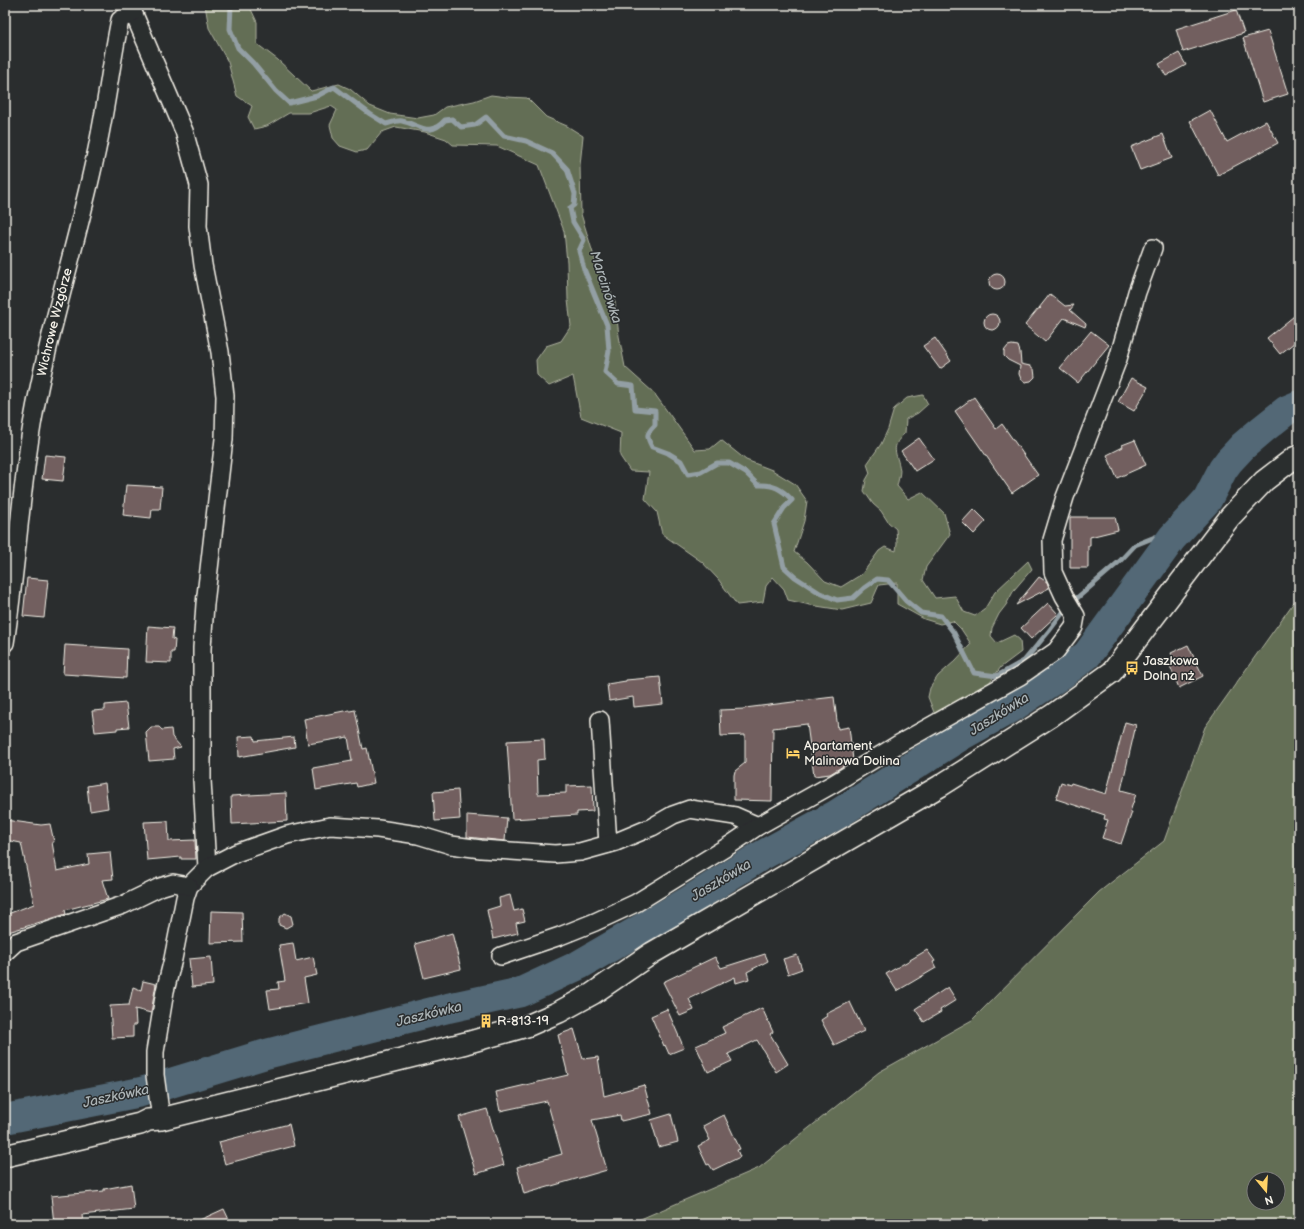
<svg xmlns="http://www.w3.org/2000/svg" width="1304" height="1229" font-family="'Balsamiq Sans',sans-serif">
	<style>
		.green { fill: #646e54; stroke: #acb09e; fill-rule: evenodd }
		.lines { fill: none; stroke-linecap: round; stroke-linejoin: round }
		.stream { stroke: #939fa4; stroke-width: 5 }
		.river { stroke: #526876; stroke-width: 30 }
		.building { fill: #725f5e; stroke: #f4f1e8 }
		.minor-casing { stroke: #f4f1e8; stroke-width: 20 }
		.tertiary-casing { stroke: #f4f1e8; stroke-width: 24 }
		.minor { stroke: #2a2d2e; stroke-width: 17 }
		.tertiary { stroke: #2a2d2e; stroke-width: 21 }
		.labels { text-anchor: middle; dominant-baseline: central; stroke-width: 3; stroke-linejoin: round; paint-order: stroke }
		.street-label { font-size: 13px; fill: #f4f1e8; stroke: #2a2d2e }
		.poi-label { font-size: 13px; fill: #f4f1e8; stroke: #2a2d2e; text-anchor: start }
		.water-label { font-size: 14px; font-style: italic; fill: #abb3b5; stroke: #2a2d2e }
	</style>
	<rect width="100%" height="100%" fill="#2a2d2e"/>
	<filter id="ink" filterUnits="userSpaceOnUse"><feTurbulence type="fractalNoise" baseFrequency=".025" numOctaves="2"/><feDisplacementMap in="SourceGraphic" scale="8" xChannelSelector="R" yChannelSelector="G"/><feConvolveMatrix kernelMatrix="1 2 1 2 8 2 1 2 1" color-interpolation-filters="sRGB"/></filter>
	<g filter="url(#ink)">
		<!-- green -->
		<g class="green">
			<path d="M205,5H249L257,22V44L278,60L311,91L339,84L350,89L370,106L390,114L418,118L434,115L445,107L474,101L491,95L507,97L527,98L546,117L567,126L583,136L580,165L581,214L596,263L605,278L615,302L619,336L625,367L654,393L695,450L710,449L721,440L746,460L772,470L795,484L807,501L804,521L794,552L807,562L825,581L841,587L862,574L879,551L885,547L896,551L897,543L896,529L888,522L881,511L873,504L864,491L866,480L870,473L867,464L881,444L888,429L894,409L907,398L923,395L928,404L918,413L906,419L905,433C889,448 897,452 900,470C900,475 898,481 897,486L908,499L922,492L944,513L950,534L926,567L923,580L935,598L955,596L964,612L975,616L984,610L995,592L1028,561L1032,569L1014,590L1006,605L999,614L992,628L991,636L997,643L1014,635L1020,640L1021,652L1001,667L986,687L935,715L928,697L930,688L938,676L955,661L971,644L961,629L953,621L940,624L924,619L897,604V583L879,585L871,603L842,610L810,605L788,600L784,589L773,577L766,586L763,602L737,605L718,579L702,562L662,534L657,512L645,499L649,472L630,471L620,456L621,433L581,417L573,376L549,386L537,375L536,360L546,346L561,341L571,326L568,300L567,262L564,231L539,165L497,146L453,145L446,139L425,132L396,127L382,132L367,150L357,152L340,146L333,138L330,125L337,110L331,106L309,113H289L267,126L254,129L248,117L252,106L237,96L228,62L209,28Z"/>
			<path d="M1299,595V1224H629L759,1168L879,1072L972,1020L1099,892L1164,841L1205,727ZM1254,1179H1278V1203H1254Z"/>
		</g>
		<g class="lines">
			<!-- stream -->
			<g class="stream">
				<path d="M231,5L230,29L238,48L253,63L276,91L289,103L317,96L334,87L370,114L386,124C391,123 397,120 402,121C420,125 429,138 445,120L452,119L461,127L475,125L486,117L504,136L526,141L552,153L567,169L575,194L574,205L570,208L573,222L584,240L579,251L584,269L607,325L609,351L605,372L618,384L633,386L635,409L655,411V425C646,434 646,436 652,447L668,453L681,461L688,474L701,472L717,463H729L746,473L758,485C773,484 782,489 792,500L784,508L774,524L784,567L795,577L820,593L837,600L853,598L864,588L877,579L888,580L906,601L921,613L941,616L954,633L974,673L997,676L1024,661L1049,631L1064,611"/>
				<polyline points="1077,598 1120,561 1135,545 1155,537 1177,533"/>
			</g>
			<!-- river -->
			<polyline class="river" points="5,1119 141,1092 266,1054 448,1008 521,992 579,965 689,901 759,857 836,815 962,735 1011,708 1062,674 1087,655 1172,538 1207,500 1223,469 1229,461 1243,446 1263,429 1287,410 1299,405"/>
		</g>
		<!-- building -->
		<g class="building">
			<polygon points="1236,10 1244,33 1183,52 1176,29"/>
			<polygon points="1268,31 1288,94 1263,102 1243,38"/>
			<polygon points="1179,53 1186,65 1166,76 1159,64"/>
			<polygon points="1210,110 1227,142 1266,121 1278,143 1218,175 1190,121"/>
			<polygon points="1163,134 1172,158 1140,170 1131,147"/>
			<circle cx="997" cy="282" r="8"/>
			<polygon points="1050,294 1065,306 1074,305 1070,310 1086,324 1085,327 1064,318 1045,342 1025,325 1038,309 1041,308 1039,308"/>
			<polygon points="1299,312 1299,339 1280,354 1267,338"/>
			<circle cx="992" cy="322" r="8"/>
			<polygon points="1091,331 1109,345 1078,383 1060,368"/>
			<polygon points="935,338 951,361 940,369 923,346"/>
			<polygon points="1012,345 1018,346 1020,352 1021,364 1030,366 1034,369 1035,377 1031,381 1025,382 1021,379 1019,374 1020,366 1008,360 1004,356 1004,351 1008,346"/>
			<polygon points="1131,378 1148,387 1134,411 1118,402"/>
			<polygon points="974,397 996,429 1002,424 1038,475 1012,493 955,411"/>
			<polygon points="919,438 934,459 915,471 901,451"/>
			<polygon points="1135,440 1146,465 1117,478 1107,455 1123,447 1122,445"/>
			<polygon points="45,455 66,457 63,481 42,479"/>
			<polygon points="126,485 162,487 160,509 152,509 151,518 123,515"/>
			<polygon points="974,509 986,521 974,534 962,522"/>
			<polygon points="1070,517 1115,517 1118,530 1090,537 1090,546 1088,546 1088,568 1070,568"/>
			<polygon points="1039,577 1047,582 1049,588 1016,605"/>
			<polygon points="27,578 48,580 44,618 23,616"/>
			<polygon points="1048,603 1058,614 1031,639 1021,628"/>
			<polygon points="148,626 173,628 172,639 175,640 174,652 171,652 171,663 146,662"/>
			<polygon points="65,645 127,649 126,678 63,674"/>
			<polygon points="1188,645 1203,676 1179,688 1170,666 1176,664 1171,653"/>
			<polygon points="660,677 663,704 634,707 633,697 609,701 607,684 626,681 626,680"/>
			<polygon points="834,697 838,729 849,727 853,760 830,774 814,776 807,724 773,728 772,801 734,800 734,775 735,771 745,763 745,735 721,736 720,710 745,709 745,708 817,699"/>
			<polygon points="126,703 129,727 117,728 117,730 95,732 92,711 105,710 105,705"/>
			<polygon points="349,710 350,711 355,710 363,749 367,748 374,783 357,787 356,783 316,790 313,768 352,761 348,737 308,744 304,719"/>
			<polygon points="1125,722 1136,725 1121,790 1136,794 1130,812 1132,812 1121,844 1102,838 1108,820 1104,819 1105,815 1056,799 1061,782 1070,785 1071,783 1106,794"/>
			<polygon points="151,727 159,727 162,730 171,729 172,737 181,747 173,749 174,759 149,761 146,732"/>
			<polygon points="254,736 255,741 294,737 295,747 239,757 238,737"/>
			<polygon points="544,739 545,759 537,760 538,794 566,793 566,786 592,785 593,811 577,812 577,815 512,819 507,741"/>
			<polygon points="105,783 108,808 90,811 87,786"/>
			<polygon points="458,790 460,819 435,821 433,792"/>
			<polygon points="286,793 287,821 232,824 231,796"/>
			<polygon points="467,815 507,818 505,841 467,837"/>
			<polygon points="5,820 41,825 50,824 54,842 52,842 57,871 89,864 88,854 110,852 113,879 102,880 108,899 65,910 66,914 5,933 5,915 34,904 21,843 5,840"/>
			<polygon points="168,821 169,841 195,840 196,859 181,859 181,857 147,860 144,822"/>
			<polygon points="510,895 514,911 522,909 525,921 516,923 518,933 493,939 487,910 500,906 499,898"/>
			<polygon points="211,911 242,912 243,942 210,943"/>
			<polygon points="285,913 291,916 293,924 286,928 279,925 279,918"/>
			<polygon points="452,933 461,969 424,978 415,944"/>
			<polygon points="293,943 296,961 313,957 317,975 304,978 308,1003 270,1009 267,990 279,989 278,982 285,981 279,945"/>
			<polygon points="927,950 935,961 933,962 936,968 897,991 886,974"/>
			<polygon points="765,954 768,961 747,972 749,979 736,983 735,977 689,999 694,1010 680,1016 663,982 715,957 721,968"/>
			<polygon points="797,955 802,969 788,974 783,959"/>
			<polygon points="211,957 213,985 192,987 189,959"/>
			<polygon points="143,981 156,984 151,1013 135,1009 136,1025 133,1025 133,1037 112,1038 110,1006 129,1005 133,987 141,990"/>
			<polygon points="948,987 956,1000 940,1010 941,1012 924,1022 915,1009"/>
			<polygon points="850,1002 864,1031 834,1045 821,1020 827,1016 826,1014"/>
			<polygon points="762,1008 773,1032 770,1034 788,1064 776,1072 757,1040 728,1054 732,1061 708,1072 696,1046 725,1033 722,1027"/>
			<polygon points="667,1009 684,1048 669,1054 665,1045 664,1046 651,1016"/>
			<polygon points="574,1029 583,1059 598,1057 604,1096 644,1085 652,1114 621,1121 620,1115 592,1120 607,1170 524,1194 517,1167 562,1154 547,1101 500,1111 496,1092 568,1075 558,1035"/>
			<polygon points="487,1109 504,1165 476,1174 459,1117"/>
			<polygon points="671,1114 678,1142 659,1147 651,1120"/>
			<polygon points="724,1115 740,1149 737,1150 740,1157 713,1170 709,1164 707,1165 698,1146 710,1140 703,1126"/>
			<polygon points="289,1124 294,1146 225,1164 219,1142"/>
			<polygon points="131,1184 134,1209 82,1215 83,1224 54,1224 51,1196 104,1191 104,1189"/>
			<polygon points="224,1209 231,1224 191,1224"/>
		</g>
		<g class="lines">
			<!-- minor casing -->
			<g class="minor-casing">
				<g id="minor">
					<polyline points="130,5 184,131 199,185 198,226 203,265 220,352 225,396 224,439 205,604 202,648 202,780 207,868 189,886 185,898 173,959 165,991 155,1052 155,1075 161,1119"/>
					<path id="s1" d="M5,643C16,571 20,497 32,425C47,337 74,253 93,167C105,118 110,68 120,20L133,12"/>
					<polyline points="600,720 608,844"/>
					<polyline points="207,868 236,853 287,835 330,826 378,829 418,835 451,845 481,849 555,854 580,852 616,842 652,827 673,815 690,809 735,816 758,826"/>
					<polyline points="5,952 16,942 123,905 160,887 173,883 189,886"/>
					<polyline points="501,956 560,936 595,922 636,903 730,845 758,826 833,784 897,745 1020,676 1056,651 1074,627 1076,616 1064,596 1053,572 1052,540 1065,497 1118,359 1137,292 1153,248"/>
				</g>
			</g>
			<!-- tertiary casing -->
			<g class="tertiary-casing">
				<polyline id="tertiary" points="5,1156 140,1124 148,1120 161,1119 466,1043 527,1026 559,1012 592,994 652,953 940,786 1051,716 1112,672 1230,517 1264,481 1294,458 1299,456"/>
			</g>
			<!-- minor -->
			<use href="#minor" class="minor"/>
			<!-- tertiary -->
			<use href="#tertiary" class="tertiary"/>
		</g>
	</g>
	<!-- icons -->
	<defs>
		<g id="bus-bare" transform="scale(1.08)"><path d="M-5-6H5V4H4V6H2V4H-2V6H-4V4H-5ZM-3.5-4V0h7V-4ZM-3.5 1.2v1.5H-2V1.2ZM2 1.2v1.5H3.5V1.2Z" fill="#ffd166" stroke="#2a2d2e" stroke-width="2.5" paint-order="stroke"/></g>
		<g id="hotel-bare" transform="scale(1.08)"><path d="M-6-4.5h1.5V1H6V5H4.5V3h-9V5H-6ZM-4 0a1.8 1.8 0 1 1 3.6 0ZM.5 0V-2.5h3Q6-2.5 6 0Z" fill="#ffd166" stroke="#2a2d2e" stroke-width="2.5" paint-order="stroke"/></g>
		<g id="building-bare" transform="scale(1.08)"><path d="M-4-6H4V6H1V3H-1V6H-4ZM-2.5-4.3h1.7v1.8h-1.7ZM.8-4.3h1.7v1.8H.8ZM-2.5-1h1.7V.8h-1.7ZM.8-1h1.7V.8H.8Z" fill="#ffd166" stroke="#2a2d2e" stroke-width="2.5" paint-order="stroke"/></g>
	</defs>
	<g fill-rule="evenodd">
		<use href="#bus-bare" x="1132" y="668"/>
		<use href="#hotel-bare" x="793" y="753"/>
		<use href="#building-bare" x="486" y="1021"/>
	</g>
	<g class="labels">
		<!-- street labels -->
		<g class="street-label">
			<text stroke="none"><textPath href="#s1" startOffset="325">Wichrowe Wzgórze</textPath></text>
		</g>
		<!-- poi labels -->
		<g class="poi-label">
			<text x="1143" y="661">Jaszkowa<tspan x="1143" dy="15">Dolna nż</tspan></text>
			<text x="804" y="746">Apartament<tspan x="804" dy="15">Malinowa Dolina</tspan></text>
			<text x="497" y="1021">R-813-19</text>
		</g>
		<!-- water labels -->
		<g class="water-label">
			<text transform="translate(606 287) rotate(72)">Marcinówka</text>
			<text transform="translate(999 714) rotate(-32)">Jaszkówka</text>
			<text transform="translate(721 880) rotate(-31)">Jaszkówka</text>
			<text transform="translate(429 1014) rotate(-14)">Jaszkówka</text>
			<text transform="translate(116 1096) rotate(-12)">Jaszkówka</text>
		</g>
	</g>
	<!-- margin -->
	<rect width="1304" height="1229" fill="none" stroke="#2a2d2e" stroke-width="20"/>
	<rect x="10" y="10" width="1284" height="1209" fill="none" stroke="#f4f1e8" stroke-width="1.5" filter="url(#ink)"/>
	<!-- north arrow -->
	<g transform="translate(1266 1191) rotate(162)"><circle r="19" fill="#2a2d2e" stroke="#7b7b78"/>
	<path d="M0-3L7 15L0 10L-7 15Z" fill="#ffd166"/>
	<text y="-6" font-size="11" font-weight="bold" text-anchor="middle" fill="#f4f1e8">N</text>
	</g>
</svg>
